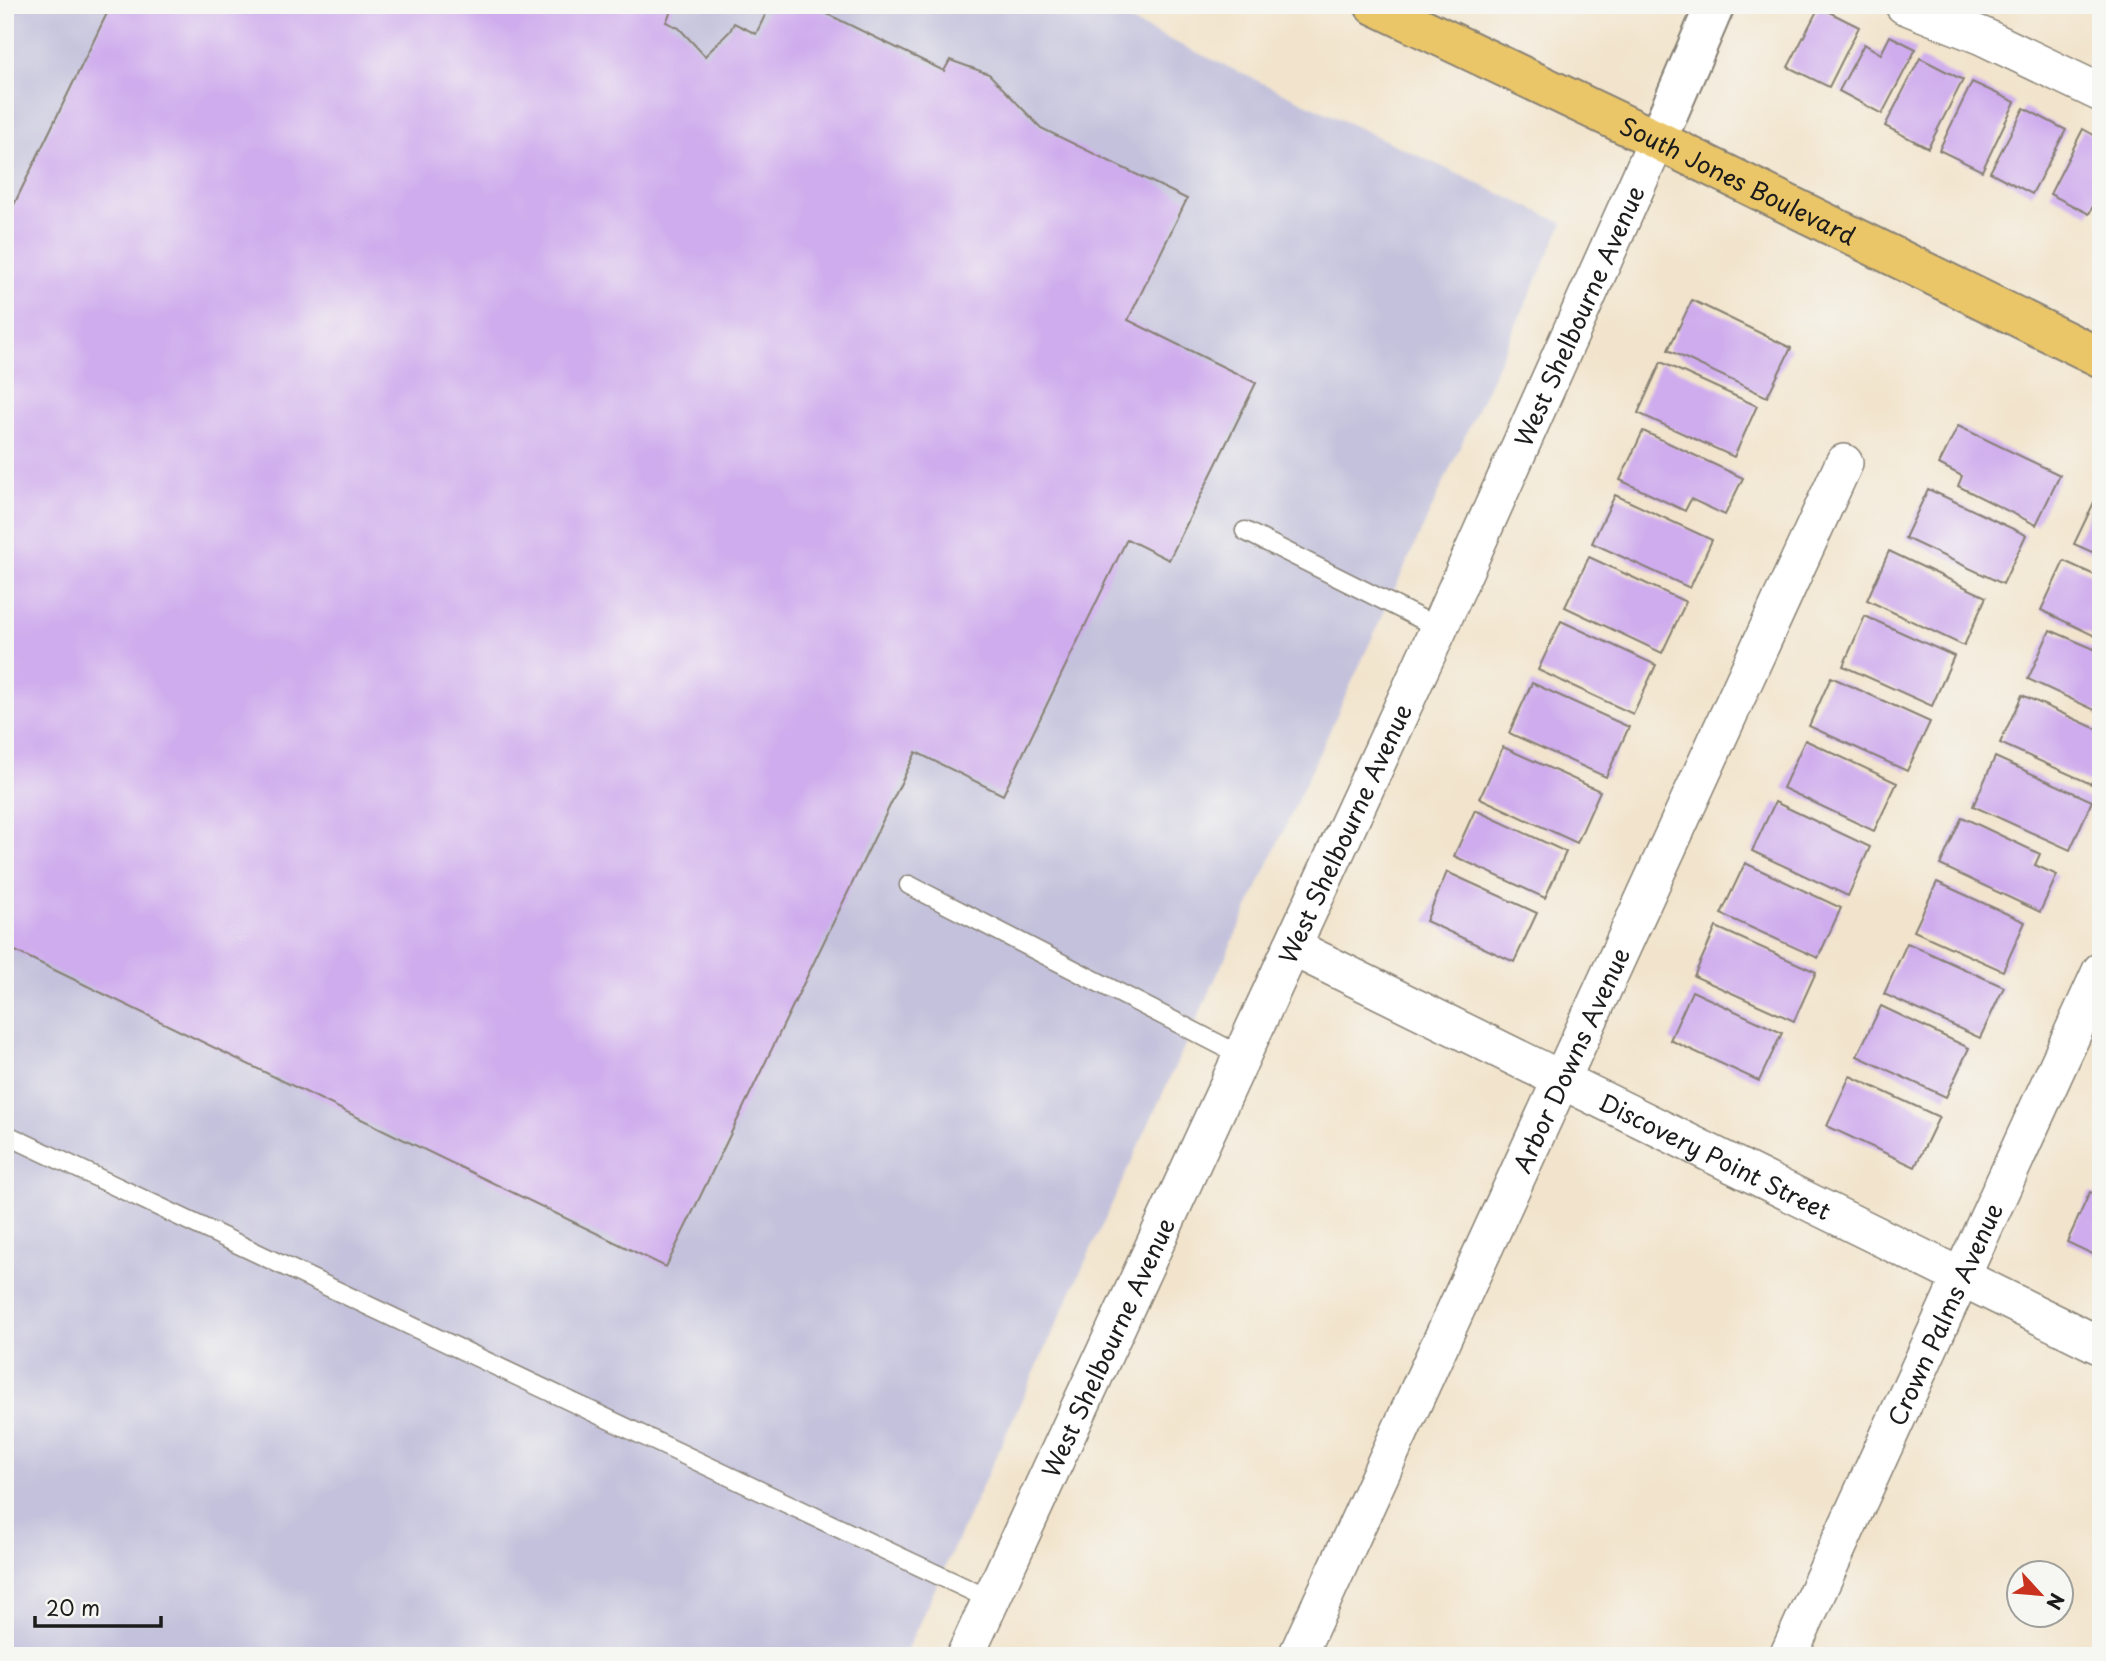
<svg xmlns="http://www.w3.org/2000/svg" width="2106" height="1661" font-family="'Playpen Sans',sans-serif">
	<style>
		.industrial { fill: #c3c1db }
		.building { fill: #cfaced }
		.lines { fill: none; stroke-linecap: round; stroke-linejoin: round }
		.service-casing { stroke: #878074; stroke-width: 21 }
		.minor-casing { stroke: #878074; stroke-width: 40 }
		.tertiary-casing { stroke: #878074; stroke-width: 42 }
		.primary-casing { stroke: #878074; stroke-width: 42 }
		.service { stroke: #fff; stroke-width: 18 }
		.minor { stroke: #fff; stroke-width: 37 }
		.tertiary { stroke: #fff; stroke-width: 38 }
		.primary { stroke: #ebc669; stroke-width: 38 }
		.labels { text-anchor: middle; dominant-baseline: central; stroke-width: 7; stroke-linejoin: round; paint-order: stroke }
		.street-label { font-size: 24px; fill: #1c1c1c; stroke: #f6f6f2 }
	</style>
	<rect width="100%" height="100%" fill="#f6f6f2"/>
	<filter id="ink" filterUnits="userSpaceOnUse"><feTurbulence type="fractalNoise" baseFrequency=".0143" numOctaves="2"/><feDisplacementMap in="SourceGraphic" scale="14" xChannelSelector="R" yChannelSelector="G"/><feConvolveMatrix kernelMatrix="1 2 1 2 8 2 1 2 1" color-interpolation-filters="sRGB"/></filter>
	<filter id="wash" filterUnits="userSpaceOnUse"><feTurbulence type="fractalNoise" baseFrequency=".00686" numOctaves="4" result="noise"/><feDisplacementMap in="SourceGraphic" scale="28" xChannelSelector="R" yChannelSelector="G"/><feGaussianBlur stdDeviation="1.57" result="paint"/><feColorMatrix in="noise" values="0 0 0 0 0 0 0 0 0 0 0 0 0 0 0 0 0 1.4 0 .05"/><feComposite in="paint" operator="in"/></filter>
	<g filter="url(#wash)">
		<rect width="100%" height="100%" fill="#f2e4cc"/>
		<!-- industrial -->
		<polygon class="industrial" points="5,5 1095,5 1563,223 904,1656 5,1656"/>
		<g id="blocks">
			<!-- building -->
			<g class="building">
				<polygon points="111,5 674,5 666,22 679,28 705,56 730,31 734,23 756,34 770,5 792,5 794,7 809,5 944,71 950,60 989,74 1041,128 1187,199 1128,320 1256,383 1169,560 1127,539 1003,795 916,752 666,1267 5,946 5,223"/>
				<polygon points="1819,7 1859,27 1829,87 1788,67"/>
				<polygon points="1890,36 1916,49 1882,114 1839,91 1864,44 1881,54"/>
				<polygon points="1920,58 1963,80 1928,148 1885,126"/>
				<polygon points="1972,82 2015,102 1982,171 1939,150"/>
				<polygon points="2024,108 2066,130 2032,194 1990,172"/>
				<polygon points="2083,129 2101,139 2101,190 2089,214 2050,194"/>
				<polygon points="1692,300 1791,348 1767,397 1668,350"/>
				<polygon points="1661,362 1757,406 1734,457 1638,413"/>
				<polygon points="1958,426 2060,475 2036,525 1958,486 1962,476 1939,464"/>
				<polygon points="1643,431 1743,478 1725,515 1691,499 1685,511 1620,480"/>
				<polygon points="1928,489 2026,535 2003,584 1905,538"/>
				<polygon points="2098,494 2101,496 2101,556 2074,544"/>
				<polygon points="1615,495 1712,540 1690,588 1592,543"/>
				<polygon points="1889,551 1986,597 1964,646 1867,600"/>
				<polygon points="1589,557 1686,602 1662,653 1565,607"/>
				<polygon points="2064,561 2101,578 2101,639 2041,610"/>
				<polygon points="1865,616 1954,656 1932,706 1843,666"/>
				<polygon points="1561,621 1656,665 1633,714 1538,670"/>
				<polygon points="2050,630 2101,652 2101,713 2028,679"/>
				<polygon points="1831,677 1930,722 1907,771 1809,726"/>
				<polygon points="1532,683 1629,727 1606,777 1509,733"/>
				<polygon points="2022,695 2101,731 2101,763 2091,784 2000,743"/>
				<polygon points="1805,740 1897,783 1874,831 1783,788"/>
				<polygon points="1503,747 1600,791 1577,843 1480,798"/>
				<polygon points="1995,757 2092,801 2070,850 1973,806"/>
				<polygon points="1775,802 1870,847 1848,896 1752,851"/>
				<polygon points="1475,810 1566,852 1545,898 1454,856"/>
				<polygon points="1962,817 2040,854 2035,865 2057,875 2040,912 1940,865"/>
				<polygon points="1745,863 1841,908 1818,958 1721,914"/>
				<polygon points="1447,872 1537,913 1514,962 1426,921"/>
				<polygon points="1937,882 2025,922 2003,971 1914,931"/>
				<polygon points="1716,927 1816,972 1794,1021 1694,976"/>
				<polygon points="1907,943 2004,987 1980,1038 1884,994"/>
				<polygon points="1692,991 1782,1033 1759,1081 1670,1040"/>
				<polygon points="1881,1006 1969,1048 1946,1097 1857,1056"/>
				<polygon points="1850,1076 1939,1117 1915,1167 1827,1126"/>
				<polygon points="2090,1192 2101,1197 2101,1258 2067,1242"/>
			</g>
		</g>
	</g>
	<g filter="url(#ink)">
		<use href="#blocks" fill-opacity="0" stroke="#878074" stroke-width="2"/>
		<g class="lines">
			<!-- service casing -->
			<g class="service-casing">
				<g id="service">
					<polyline points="1245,531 1439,628"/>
					<polyline points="909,885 1242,1056"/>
					<polyline points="5,1134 991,1600"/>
				</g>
			</g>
			<!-- minor casing -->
			<g class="minor-casing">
				<g id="minor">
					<polyline points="1904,5 1982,36 2101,93"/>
					<path id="s1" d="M1292,947L2101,1346"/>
					<path id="s2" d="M965,1656L1439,628L1657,140"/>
					<path id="s3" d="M1297,1656L1844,463"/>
					<path id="s4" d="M1788,1656L2101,971"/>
				</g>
			</g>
			<!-- tertiary casing -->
			<g class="tertiary-casing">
				<polyline id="tertiary" points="1657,140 1715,5"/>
			</g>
			<!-- primary casing -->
			<g class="primary-casing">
				<g id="primary">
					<path id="s5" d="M1374,5L1657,140L2101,358"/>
				</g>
			</g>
			<!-- service -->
			<use href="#service" class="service"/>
			<!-- minor -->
			<use href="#minor" class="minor"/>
			<!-- tertiary -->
			<use href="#tertiary" class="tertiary"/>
			<!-- primary -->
			<use href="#primary" class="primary"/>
		</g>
	</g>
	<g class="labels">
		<!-- street labels -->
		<g class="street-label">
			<text stroke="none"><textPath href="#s5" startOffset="404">South Jones Boulevard</textPath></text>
			<text stroke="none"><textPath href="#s2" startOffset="1474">West Shelbourne Avenue</textPath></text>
			<text stroke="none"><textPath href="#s2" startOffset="906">West Shelbourne Avenue</textPath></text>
			<text stroke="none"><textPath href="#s3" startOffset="656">Arbor Downs Avenue</textPath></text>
			<text stroke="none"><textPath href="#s1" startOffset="472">Discovery Point Street</textPath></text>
			<text stroke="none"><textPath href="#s4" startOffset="376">Crown Palms Avenue</textPath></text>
			<text stroke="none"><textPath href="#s2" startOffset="340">West Shelbourne Avenue</textPath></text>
		</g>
	</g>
	<!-- margin -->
	<rect width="2106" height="1661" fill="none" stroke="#f6f6f2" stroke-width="28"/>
	<!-- north arrow -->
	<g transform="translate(2040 1594) rotate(116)"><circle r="33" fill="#f6f6f2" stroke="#9f9f9c" stroke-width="2"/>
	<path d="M0-5L12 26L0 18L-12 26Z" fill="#c8321e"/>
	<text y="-10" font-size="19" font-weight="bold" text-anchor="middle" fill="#1c1c1c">N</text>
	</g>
	<!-- scale -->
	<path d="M35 1616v10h126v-10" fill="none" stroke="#1c1c1c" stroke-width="3.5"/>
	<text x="46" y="1616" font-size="21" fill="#1c1c1c" stroke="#f6f6f2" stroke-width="5" paint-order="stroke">20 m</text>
</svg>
